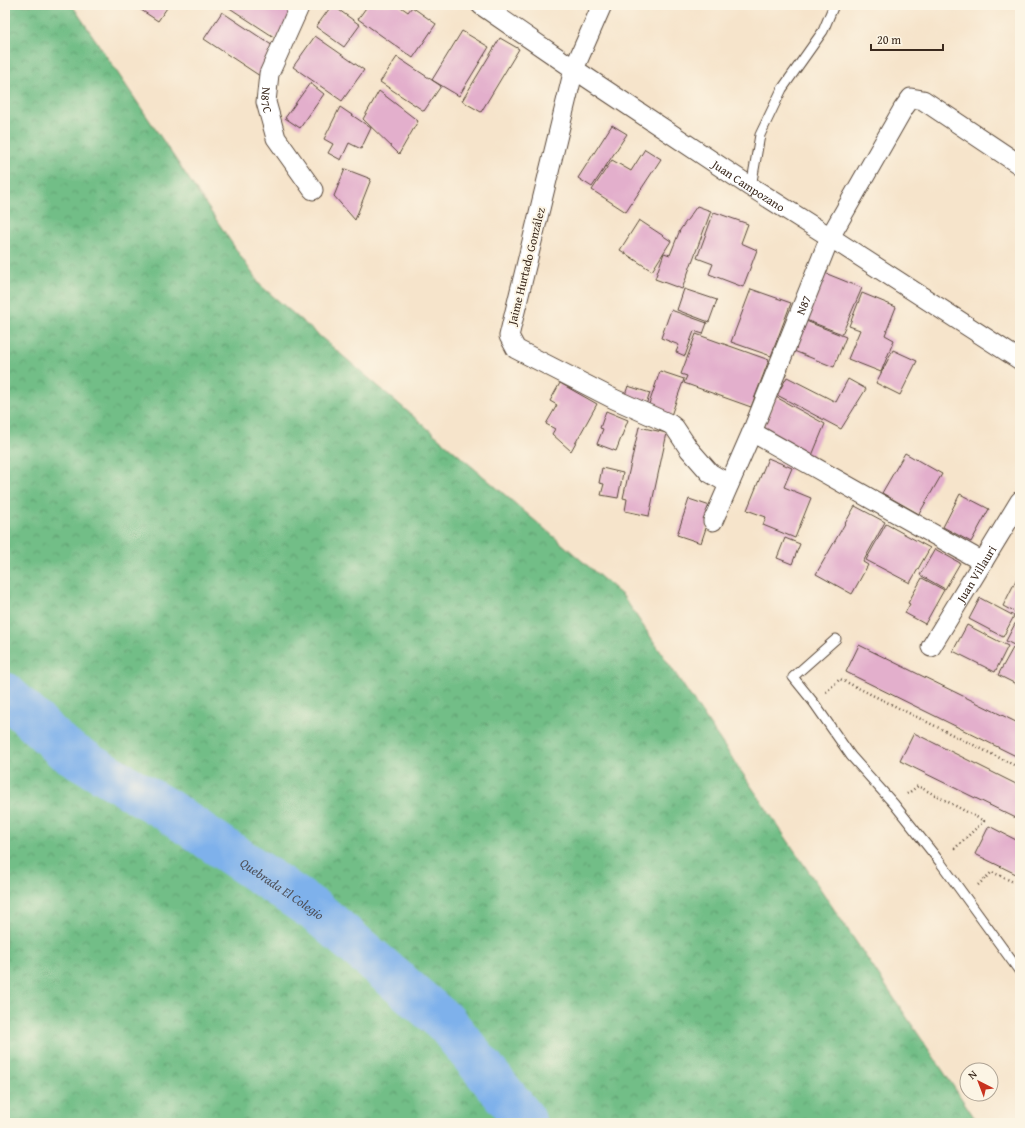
<svg xmlns="http://www.w3.org/2000/svg" width="1025" height="1128" font-family="'Gentium Book Plus',serif">
	<style>
		.forest { fill: url(#forest-crowns); stroke: #567452 }
		.lines { fill: none; stroke-linecap: round; stroke-linejoin: round }
		.river { stroke: #7eb1eb; stroke-width: 43 }
		.building { fill: #e3afcc }
		.lane-casing { stroke: #574638; stroke-width: 11 }
		.street-casing { stroke: #574638; stroke-width: 21 }
		.path { stroke: #574638; stroke-width: 2.5; stroke-dasharray: 1 3; stroke-linecap: butt }
		.lane { stroke: #fff; stroke-width: 9 }
		.street { stroke: #fff; stroke-width: 19 }
		.labels { text-anchor: middle; dominant-baseline: central; stroke-width: 4; stroke-linejoin: round; paint-order: stroke }
		.street-label { font-size: 12px; fill: #3b2a1e; stroke: #fcf5e5 }
		.water-label { font-size: 13px; font-style: italic; fill: #4f525c; stroke: #fcf5e5 }
	</style>
	<defs>
		<pattern id="forest-crowns" width="20" height="18" patternUnits="userSpaceOnUse"><rect width="20" height="18" fill="#72be87"/><path d="M2 6a3 3 0 1 1 6 0M12 15a3 3 0 1 1 6 0" fill="none" stroke="#5f9b6e"/></pattern>
	</defs>
	<rect width="100%" height="100%" fill="#fcf5e5"/>
	<filter id="ink" filterUnits="userSpaceOnUse"><feTurbulence type="fractalNoise" baseFrequency=".025" numOctaves="2"/><feDisplacementMap in="SourceGraphic" scale="8" xChannelSelector="R" yChannelSelector="G"/><feConvolveMatrix kernelMatrix="1 2 1 2 8 2 1 2 1" color-interpolation-filters="sRGB"/></filter>
	<filter id="wash" filterUnits="userSpaceOnUse"><feTurbulence type="fractalNoise" baseFrequency=".012" numOctaves="4" result="noise"/><feDisplacementMap in="SourceGraphic" scale="16" xChannelSelector="R" yChannelSelector="G"/><feGaussianBlur stdDeviation="0.9" result="paint"/><feColorMatrix in="noise" values="0 0 0 0 0 0 0 0 0 0 0 0 0 0 0 0 0 1.4 0 .05"/><feComposite in="paint" operator="in"/></filter>
	<g filter="url(#wash)">
		<rect width="100%" height="100%" fill="#f6e4cb"/>
		<!-- forest -->
		<polygon class="forest" points="5,5 72,5 260,285 623,596 978,1123 5,1123"/>
		<g class="lines">
			<!-- river -->
			<path class="river" id="s1" d="M5,694L64,749L167,810L317,912L446,1023L524,1119L525,1123"/>
		</g>
		<g id="blocks">
			<!-- building -->
			<g class="building">
				<polygon points="141,5 169,5 158,21 138,8"/>
				<polygon points="225,5 281,5 294,14 277,39"/>
				<polygon points="332,5 360,25 344,47 316,27"/>
				<polygon points="368,5 398,5 408,12 412,7 436,24 413,58 358,19"/>
				<polygon points="222,12 273,46 260,76 204,39"/>
				<polygon points="462,31 489,47 459,96 432,80"/>
				<polygon points="315,36 364,70 342,101 293,67"/>
				<polygon points="500,38 519,49 481,112 462,101"/>
				<polygon points="397,57 441,86 424,111 380,82"/>
				<polygon points="310,83 324,94 300,128 285,118"/>
				<polygon points="379,91 418,121 399,154 363,119"/>
				<polygon points="340,107 371,128 361,149 349,143 341,160 328,153 333,144 324,139"/>
				<polygon points="612,125 627,134 592,187 578,178"/>
				<polygon points="645,149 661,159 626,212 592,190 612,160 631,171"/>
				<polygon points="345,169 371,179 355,220 334,196"/>
				<polygon points="697,206 711,211 682,289 655,279 664,253 670,255 680,230"/>
				<polygon points="714,212 748,224 741,243 757,250 743,287 709,274 713,264 697,258"/>
				<polygon points="639,220 671,241 652,271 620,250"/>
				<polygon points="825,273 862,288 842,334 806,320"/>
				<polygon points="684,289 717,300 709,322 677,310"/>
				<polygon points="751,289 791,303 771,356 731,342"/>
				<polygon points="862,293 896,307 885,335 894,340 881,372 848,359 860,330 849,326"/>
				<polygon points="671,310 707,323 703,334 694,331 685,356 676,352 679,345 661,338"/>
				<polygon points="806,321 846,337 834,367 794,351"/>
				<polygon points="696,334 769,360 751,407 684,383 687,376 681,374"/>
				<polygon points="893,350 917,361 900,395 876,383"/>
				<polygon points="660,371 684,379 669,421 646,413"/>
				<polygon points="787,377 836,402 848,379 866,389 841,429 777,395"/>
				<polygon points="560,383 597,404 571,451 552,434 555,429 546,424 557,405 550,401"/>
				<polygon points="628,386 650,393 645,408 623,401"/>
				<polygon points="776,397 825,424 811,458 761,432"/>
				<polygon points="606,411 628,420 616,451 597,444 603,429 600,428"/>
				<polygon points="639,427 667,433 649,516 625,511 627,499 623,498"/>
				<polygon points="905,453 942,474 919,514 882,493"/>
				<polygon points="768,458 792,468 784,487 811,498 795,538 763,525 766,517 747,510"/>
				<polygon points="602,468 623,473 618,498 601,495 604,484 599,483"/>
				<polygon points="960,494 989,509 971,542 943,527"/>
				<polygon points="689,499 713,507 701,543 677,535"/>
				<polygon points="855,506 885,522 863,562 868,565 852,594 816,574"/>
				<polygon points="886,524 930,548 910,583 866,560"/>
				<polygon points="785,538 800,544 792,564 777,558"/>
				<polygon points="935,549 960,563 945,589 920,575"/>
				<polygon points="922,578 944,590 925,624 905,613 910,604 908,603"/>
				<polygon points="1017,578 1020,579 1020,615 1003,606"/>
				<polygon points="980,598 1014,616 1003,637 969,619"/>
				<polygon points="1018,618 1020,619 1020,648 1006,641"/>
				<polygon points="967,625 1008,646 995,672 953,651"/>
				<polygon points="859,645 1020,724 1020,758 846,672"/>
				<polygon points="1013,648 1020,652 1020,677 1016,684 998,675"/>
				<polygon points="914,733 1020,786 1020,820 900,761"/>
				<polygon points="989,826 1020,842 1020,876 975,854"/>
			</g>
		</g>
	</g>
	<g filter="url(#ink)">
		<use href="#blocks" fill-opacity="0" stroke="#574638" stroke-width="1"/>
		<g class="lines">
			<!-- lane casing -->
			<g class="lane-casing">
				<g id="lane">
					<polyline points="751,187 760,135 782,89 823,31 834,5"/>
					<polyline points="836,639 793,677 814,703 851,756 894,804 940,862 1020,972"/>
				</g>
			</g>
			<!-- street casing -->
			<g class="street-casing">
				<g id="street">
					<path id="s2" d="M300,5L269,74L266,102L276,138L313,190"/>
					<path id="s3" d="M481,5L574,69L751,187L830,237L1020,360"/>
					<polyline points="602,5 574,69 509,336 516,349 614,399 670,424 675,428 689,449 710,473 729,484"/>
					<polyline points="752,432 983,562"/>
					<path id="s4" d="M713,521L752,432L830,237L903,109L911,98L923,100L1020,165"/>
					<path id="s5" d="M931,647L1020,501"/>
				</g>
			</g>
			<!-- path -->
			<g class="path">
				<polyline points="826,692 840,679 1020,768"/>
				<polyline points="907,794 918,786 984,821 953,850"/>
				<polyline points="978,885 992,872 1020,885"/>
			</g>
			<!-- lane -->
			<use href="#lane" class="lane"/>
			<!-- street -->
			<use href="#street" class="street"/>
		</g>
	</g>
	<g class="labels">
		<!-- street labels -->
		<g class="street-label">
			<text stroke="none"><textPath href="#s2" startOffset="102">N87C</textPath></text>
			<text stroke="none"><textPath href="#s3" startOffset="323">Juan Campozano</textPath></text>
			<text transform="translate(526 266) rotate(-76)">Jaime Hurtado González</text>
			<text stroke="none"><textPath href="#s4" startOffset="234">N87</textPath></text>
			<text stroke="none"><textPath href="#s5" startOffset="86">Juan Villauri</textPath></text>
		</g>
		<!-- water labels -->
		<g class="water-label">
			<text stroke="none"><textPath href="#s1" startOffset="340">Quebrada El Colegio</textPath></text>
		</g>
	</g>
	<!-- margin -->
	<rect width="1025" height="1128" fill="none" stroke="#fcf5e5" stroke-width="20"/>
	<!-- north arrow -->
	<g transform="translate(979 1082) rotate(318)"><circle r="19" fill="#fcf5e5" stroke="#afa495"/>
	<path d="M0-3L7 15L0 10L-7 15Z" fill="#c8321e"/>
	<text y="-6" font-size="11" font-weight="bold" text-anchor="middle" fill="#3b2a1e">N</text>
	</g>
	<!-- scale -->
	<path d="M871 44v6h72v-6" fill="none" stroke="#3b2a1e" stroke-width="2"/>
	<text x="877" y="44" font-size="12" fill="#3b2a1e" stroke="#fcf5e5" stroke-width="3" paint-order="stroke">20 m</text>
</svg>
